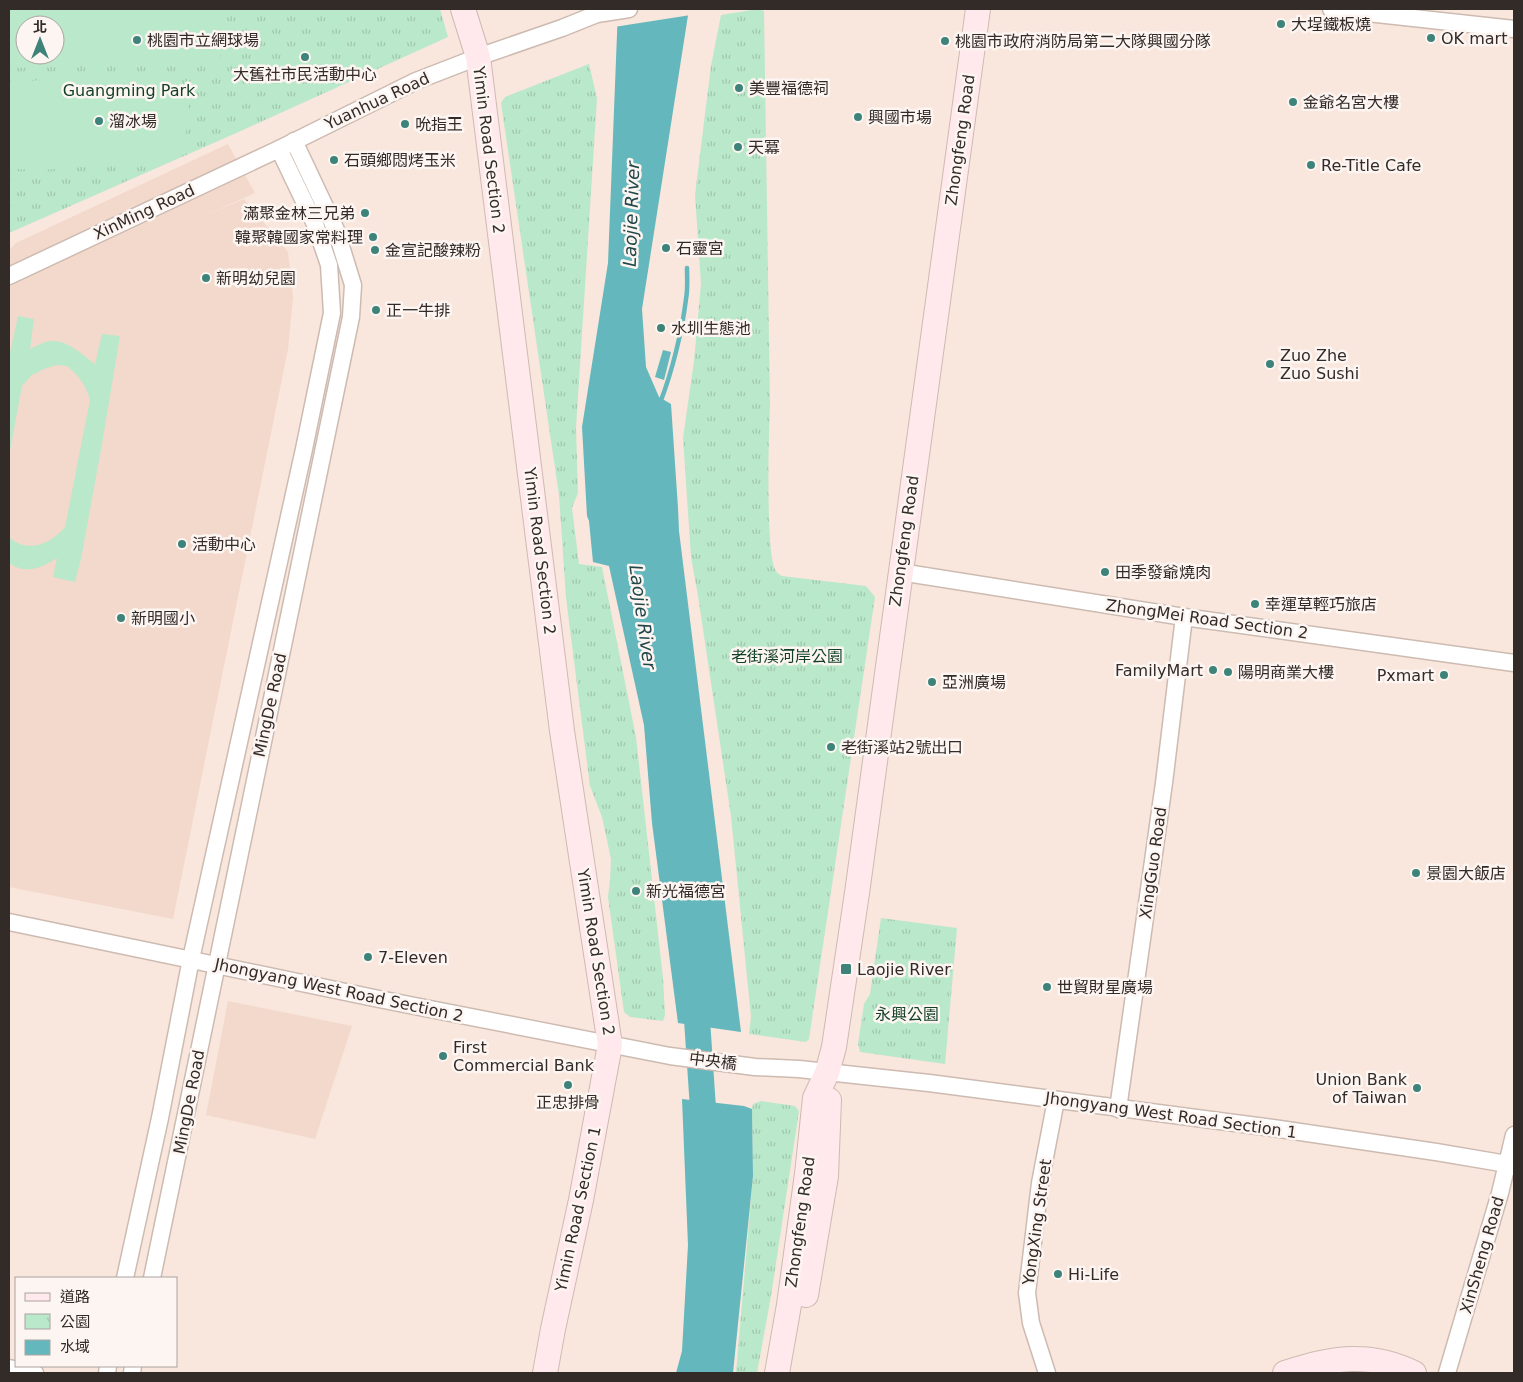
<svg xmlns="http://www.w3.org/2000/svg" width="1523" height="1382" font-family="'DejaVu Sans','Noto Sans TC',sans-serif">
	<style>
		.built { fill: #f3d9cb }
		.park { fill: url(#park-tufts); fill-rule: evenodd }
		.pitch { fill: #bae8ca; fill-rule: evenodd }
		.water { fill: #64b7bc }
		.pier { fill: #f9e6dc }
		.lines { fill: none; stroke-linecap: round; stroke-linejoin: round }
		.stream { stroke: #64b7bc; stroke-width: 4.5 }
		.river { stroke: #64b7bc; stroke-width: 26 }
		.street-casing { stroke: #cdbbb1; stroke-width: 19 }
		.secondary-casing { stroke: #cdbbb1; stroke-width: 26 }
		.street { stroke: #fff; stroke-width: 16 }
		.secondary { stroke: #ffe9ec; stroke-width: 24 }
		.poi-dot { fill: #3d837a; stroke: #fdf5f1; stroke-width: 2 }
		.labels { text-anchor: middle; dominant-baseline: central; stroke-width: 5; stroke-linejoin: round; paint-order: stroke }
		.poi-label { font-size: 16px; fill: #322b27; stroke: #fdf5f1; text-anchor: start }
		.park-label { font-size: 16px; fill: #103f26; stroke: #fdf5f1 }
		.street-label { font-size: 16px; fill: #322b27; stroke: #fdf5f1 }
		.water-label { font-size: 18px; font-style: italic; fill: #204749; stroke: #fdf5f1 }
	</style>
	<defs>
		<pattern id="park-tufts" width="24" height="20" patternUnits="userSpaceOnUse" patternTransform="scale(1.25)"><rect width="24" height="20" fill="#bae8ca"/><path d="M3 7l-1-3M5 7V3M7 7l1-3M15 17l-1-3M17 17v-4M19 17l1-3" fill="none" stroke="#a0c7ae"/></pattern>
	</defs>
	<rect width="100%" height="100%" fill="#f9e6dc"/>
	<!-- built -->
	<g class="built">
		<polygon points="228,144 255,193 202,217 244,199 288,252 293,297 288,349 173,919 9,887 9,250 16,243"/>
		<polygon points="228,1001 352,1026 315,1139 206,1115"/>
	</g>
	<!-- park -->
	<g class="park">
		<path d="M9,9H440L448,37L234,134L9,233ZM25,25H55V55H25Z"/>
		<path d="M758,9L764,11L770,405C769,430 765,556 776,571C778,574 780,575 782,576L866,586L875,597L809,1039L806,1042L749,1034L751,1017L731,816L698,596L691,557L683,438L694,361L701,284L695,195L711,66L721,15Z"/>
		<polygon points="589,64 597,98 576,428 578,493 572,508 579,564 602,567 636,737 663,978 665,1015 663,1021 630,1017 624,1012 608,897 610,881 611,859 602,817 590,786 566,598 559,495 501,103 505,97"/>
		<polygon points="881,918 957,928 945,1064 860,1052 858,1044 864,1004 870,994"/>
		<polygon points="761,1101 795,1106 799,1111 771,1296 757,1373 736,1373 753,1176 752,1109 753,1104"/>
	</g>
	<!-- pitch -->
	<g class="pitch">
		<path d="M9,9H218L220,62L9,68ZM25,25H55V55H25Z"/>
		<polygon points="130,75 148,75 169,80 188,101 190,116 184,140 175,150 165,158 150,161 43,170 9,169 9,82"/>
		<path d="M18,316L34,319L30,349C34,347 40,344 45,342C65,337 80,353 95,364L102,334L120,336L102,444L81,559L75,582L53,577L57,558C42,568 25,575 9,563V537C27,554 51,544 65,527L90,400C86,385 78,375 67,366L57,365L44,369L32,375L22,386L9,456V357Z"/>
	</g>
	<!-- water -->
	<g class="water">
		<polygon points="618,9 689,9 642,309 646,367 659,397 671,404 678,508 679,531 741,1032 678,1023 652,823 644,725 609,566 593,562 589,521 587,516 582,427 608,263"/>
		<polygon points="663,350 671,352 664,380 655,377"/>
		<polygon points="682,1099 744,1106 752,1109 753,1176 733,1373 676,1373 682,1351 688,1245"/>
	</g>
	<!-- pier -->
	<polygon class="pier" points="615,9 692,9 691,15 614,27"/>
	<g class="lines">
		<!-- stream -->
		<path class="stream" d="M660,403C672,372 682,332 686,299C688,289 687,278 687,268"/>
		<!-- river -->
		<polyline class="river" points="695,990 705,1138"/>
		<!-- street casing -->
		<g class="street-casing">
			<g id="street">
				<polyline points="1331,9 1514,29"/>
				<polyline points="9,276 279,149 416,81 478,57 562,28 597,14 629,9"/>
				<polyline points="900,572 1184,617 1514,663"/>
				<polyline points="9,922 379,999 670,1056 755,1067 799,1069 929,1083 1273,1128 1436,1152 1507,1164 1514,1167"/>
				<polyline points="1118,1109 1164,783 1184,617"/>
				<polyline points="125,1278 160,1118 191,959 304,449 332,313 329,265 315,224 279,149"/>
				<polyline points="152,1278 351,317 353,285 336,230 294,141"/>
				<polyline points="9,1368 35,1373"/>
				<polyline points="107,1373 108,1366"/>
				<polyline points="132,1373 133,1366"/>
				<polyline points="1047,1373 1031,1323 1027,1293 1040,1183 1056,1100"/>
				<polyline points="1447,1373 1500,1193 1514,1135"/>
			</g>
		</g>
		<!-- secondary casing -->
		<g class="secondary-casing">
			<g id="secondary">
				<polyline points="463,9 478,57 562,731 610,1045 581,1200 553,1329 545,1373"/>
				<polyline points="806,1295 826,1176 829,1100"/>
				<polyline points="777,1373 789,1305 807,1174 815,1098 827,1073 834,1047 857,893 978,9"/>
				<path d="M1285,1373C1307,1366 1334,1358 1357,1359C1377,1359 1397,1365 1414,1373"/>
			</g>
		</g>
		<!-- street -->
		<use href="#street" class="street"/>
		<!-- secondary -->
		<use href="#secondary" class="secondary"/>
	</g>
	<!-- markers -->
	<g class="poi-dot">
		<circle cx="1281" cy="24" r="5"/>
		<circle cx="1431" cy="38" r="5"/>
		<circle cx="137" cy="40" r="5"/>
		<circle cx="945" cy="41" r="5"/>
		<circle cx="305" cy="57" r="5"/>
		<circle cx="739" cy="88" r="5"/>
		<circle cx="1293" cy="102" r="5"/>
		<circle cx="858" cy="117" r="5"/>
		<circle cx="99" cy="121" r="5"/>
		<circle cx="405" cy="124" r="5"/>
		<circle cx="738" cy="147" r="5"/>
		<circle cx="334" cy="160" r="5"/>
		<circle cx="1311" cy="165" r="5"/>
		<circle cx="365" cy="213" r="5"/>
		<circle cx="373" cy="237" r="5"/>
		<circle cx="666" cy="248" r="5"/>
		<circle cx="375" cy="250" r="5"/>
		<circle cx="206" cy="278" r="5"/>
		<circle cx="376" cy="310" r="5"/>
		<circle cx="661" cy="328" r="5"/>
		<circle cx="1270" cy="364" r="5"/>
		<circle cx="182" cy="544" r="5"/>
		<circle cx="1105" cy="572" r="5"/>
		<circle cx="1255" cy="604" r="5"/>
		<circle cx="121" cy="618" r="5"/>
		<circle cx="1213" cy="670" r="5"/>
		<circle cx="1228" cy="672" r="5"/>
		<circle cx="1444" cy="675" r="5"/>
		<circle cx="932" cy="682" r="5"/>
		<circle cx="831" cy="747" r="5"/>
		<circle cx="1416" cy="873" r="5"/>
		<circle cx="636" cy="891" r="5"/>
		<circle cx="368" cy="957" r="5"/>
		<rect x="840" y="963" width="12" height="12" rx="2.5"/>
		<circle cx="1047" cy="987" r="5"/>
		<circle cx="443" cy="1056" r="5"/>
		<circle cx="568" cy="1085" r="5"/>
		<circle cx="1417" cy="1088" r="5"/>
		<circle cx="1058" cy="1274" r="5"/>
	</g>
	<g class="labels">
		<!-- poi labels -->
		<g class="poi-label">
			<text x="1291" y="24">大埕鐵板燒</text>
			<text x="1441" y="38">OK mart</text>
			<text x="147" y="40">桃園市立網球場</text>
			<text x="955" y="41">桃園市政府消防局第二大隊興國分隊</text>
			<text x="305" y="74" text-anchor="middle">大舊社市民活動中心</text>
			<text x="749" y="88">美豐福德祠</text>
			<text x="1303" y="102">金爺名宮大樓</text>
			<text x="868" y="117">興國市場</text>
			<text x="109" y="121">溜冰場</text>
			<text x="415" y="124">吮指王</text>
			<text x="748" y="147">天冪</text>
			<text x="344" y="160">石頭鄉悶烤玉米</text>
			<text x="1321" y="165">Re-Title Cafe</text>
			<text x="355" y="213" text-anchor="end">滿聚金林三兄弟</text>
			<text x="363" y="237" text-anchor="end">韓聚韓國家常料理</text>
			<text x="676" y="248">石靈宮</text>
			<text x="385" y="250">金宣記酸辣粉</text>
			<text x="216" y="278">新明幼兒園</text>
			<text x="386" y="310">正一牛排</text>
			<text x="671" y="328">水圳生態池</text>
			<text x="1280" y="355">Zuo Zhe<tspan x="1280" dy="18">Zuo Sushi</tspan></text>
			<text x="192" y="544">活動中心</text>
			<text x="1115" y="572">田季發爺燒肉</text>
			<text x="1265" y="604">幸運草輕巧旅店</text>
			<text x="131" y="618">新明國小</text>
			<text x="1203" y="670" text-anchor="end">FamilyMart</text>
			<text x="1238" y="672">陽明商業大樓</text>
			<text x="1434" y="675" text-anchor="end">Pxmart</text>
			<text x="942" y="682">亞洲廣場</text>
			<text x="841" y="747">老街溪站2號出口</text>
			<text x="1426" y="873">景園大飯店</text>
			<text x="646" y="891">新光福德宮</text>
			<text x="378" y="957">7-Eleven</text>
			<text x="857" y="969">Laojie River</text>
			<text x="1057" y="987">世貿財星廣場</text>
			<text x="453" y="1047">First<tspan x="453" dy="18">Commercial Bank</tspan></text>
			<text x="1407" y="1079" text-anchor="end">Union Bank<tspan x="1407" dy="18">of Taiwan</tspan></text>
			<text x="568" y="1102" text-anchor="middle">正忠排骨</text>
			<text x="1068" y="1274">Hi-Life</text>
		</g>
		<!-- park labels -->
		<g class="park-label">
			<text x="129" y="90">Guangming Park</text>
			<text x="787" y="656">老街溪河岸公園</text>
			<text x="907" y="1014">永興公園</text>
		</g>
		<!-- street labels -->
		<g class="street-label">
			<text transform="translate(377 101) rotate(-25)">Yuanhua Road</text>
			<text transform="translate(960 140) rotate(-82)">Zhongfeng Road</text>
			<text transform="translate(489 150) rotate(83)">Yimin Road Section 2</text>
			<text transform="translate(144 212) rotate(-25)">XinMing Road</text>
			<text transform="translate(904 541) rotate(-82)">Zhongfeng Road</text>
			<text transform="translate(540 551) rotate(83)">Yimin Road Section 2</text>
			<text transform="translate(1207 619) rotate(8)">ZhongMei Road Section 2</text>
			<text transform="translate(270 705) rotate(-78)">MingDe Road</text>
			<text transform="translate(1153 863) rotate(-82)">XingGuo Road</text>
			<text transform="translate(596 952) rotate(81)">Yimin Road Section 2</text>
			<text transform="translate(339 990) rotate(12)">Jhongyang West Road Section 2</text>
			<text transform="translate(713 1061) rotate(7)">中央橋</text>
			<text transform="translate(189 1102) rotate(-79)">MingDe Road</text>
			<text transform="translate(1171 1115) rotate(8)">Jhongyang West Road Section 1</text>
			<text transform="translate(578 1209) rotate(-78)">Yimin Road Section 1</text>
			<text transform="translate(800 1222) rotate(-82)">Zhongfeng Road</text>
			<text transform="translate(1037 1222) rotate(-82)">YongXing Street</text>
			<text transform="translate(1482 1255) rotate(-74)">XinSheng Road</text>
		</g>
		<!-- water labels -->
		<g class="water-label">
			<text transform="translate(631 214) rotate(-88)">Laojie River</text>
			<text transform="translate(643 617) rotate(82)">Laojie River</text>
		</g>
	</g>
	<!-- border -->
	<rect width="1523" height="1382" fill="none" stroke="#322b27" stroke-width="20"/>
	<!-- legend -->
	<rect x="15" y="1277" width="162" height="90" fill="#fdf5f1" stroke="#aca4a0"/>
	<rect x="25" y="1293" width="25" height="8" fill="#ffe9ec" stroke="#aca4a0"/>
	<text x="60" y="1302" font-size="15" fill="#322b27">道路</text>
	<rect x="25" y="1314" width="25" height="15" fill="url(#park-tufts)" stroke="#aca4a0"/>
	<text x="60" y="1327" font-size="15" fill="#322b27">公園</text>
	<rect x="25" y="1340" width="25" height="15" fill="#64b7bc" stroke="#aca4a0"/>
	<text x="60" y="1352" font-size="15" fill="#322b27">水域</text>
	<!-- north arrow -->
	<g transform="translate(40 40)"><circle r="24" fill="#fdf5f1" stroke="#aca4a0"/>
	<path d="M0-4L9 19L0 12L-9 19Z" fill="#3d837a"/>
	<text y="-8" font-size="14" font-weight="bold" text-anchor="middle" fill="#322b27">北</text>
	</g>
</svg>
